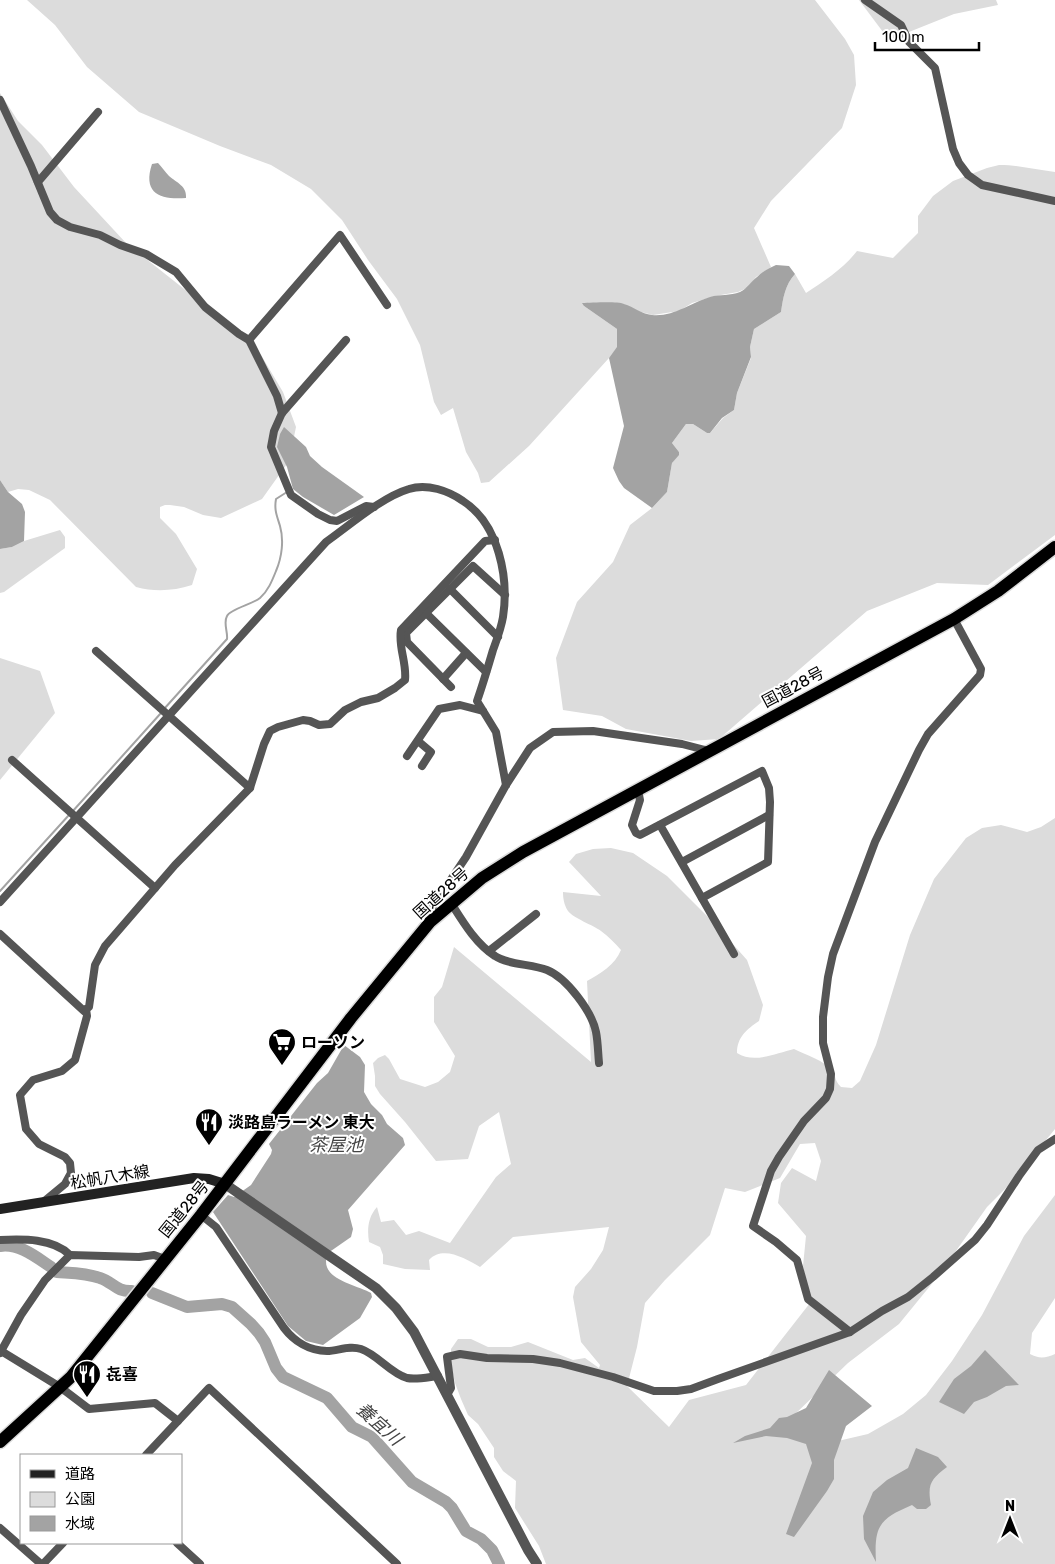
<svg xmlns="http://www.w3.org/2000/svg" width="1055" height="1564" font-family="Rubik,'Noto Sans JP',sans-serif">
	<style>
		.green { fill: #dcdcdc; fill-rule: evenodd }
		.water { fill: #a3a3a3 }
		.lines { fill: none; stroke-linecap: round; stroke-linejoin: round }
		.stream { stroke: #a3a3a3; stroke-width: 2 }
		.river { stroke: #a3a3a3; stroke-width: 12 }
		.trunk-casing { stroke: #dbdbdb; stroke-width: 15 }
		.minor { stroke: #555; stroke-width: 8 }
		.tertiary { stroke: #555; stroke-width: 10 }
		.secondary { stroke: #222; stroke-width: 10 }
		.trunk { stroke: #000; stroke-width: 12 }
		.labels { text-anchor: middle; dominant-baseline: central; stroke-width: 4; stroke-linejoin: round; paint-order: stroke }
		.street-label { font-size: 16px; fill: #000; stroke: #fff }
		.poi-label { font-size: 16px; font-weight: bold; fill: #000; stroke: #fff; text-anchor: start }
		.water-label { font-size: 18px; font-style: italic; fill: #444; stroke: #fff }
	</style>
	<rect width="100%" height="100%" fill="#fff"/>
	<!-- green -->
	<g class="green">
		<polygon points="27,0 815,0 845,39 854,55 856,85 842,128 771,201 754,228 771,267 756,277 747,288 738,292 715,296 692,303 679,311 653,315 633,310 624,304 584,306 617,329 617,348 609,358 529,446 489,482 481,483 478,473 466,452 453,408 441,415 434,402 420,345 397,299 368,260 342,220 311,189 271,165 220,146 139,112 87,67 55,25"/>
		<polygon points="859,0 996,0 998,5 954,14 889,40"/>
		<path d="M0,93L18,121L42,145L74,187L126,243L193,296L261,355L283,392L296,427L289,461L262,499L221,518L203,515L184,507L170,505H165L160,507V518L176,534L197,569L192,585C173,591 155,592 136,587L50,500L29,490L18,489L8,492L0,480Z"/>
		<path d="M999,165C1019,165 1036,170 1055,172V535L988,585L937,583L867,611L719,739L691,741L626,729L602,716L563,710L556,658L577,602L613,562L630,525L652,508L667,492L672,463L679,452L672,443L686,424H693L707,433H710L723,418L734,410L737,393L751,358L750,347L754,329L781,312C783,298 785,285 795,274L806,293C824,281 843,269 857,251L893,258L918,233V216L933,196L953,181L987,168Z"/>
		<polygon points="60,530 65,537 65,548 4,592 0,593 0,549 12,547 24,541"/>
		<polygon points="0,658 40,671 55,713 0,780"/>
		<path d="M1055,818V1129L1011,1183L987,1207L939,1275L899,1324L848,1363L791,1418L825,1444L868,1434L903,1414L926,1395L952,1361L982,1315L1024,1236L1055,1195V1298L1032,1333L1030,1354C1039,1359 1046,1358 1055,1354V1564H546L539,1546L515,1508L516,1481L503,1471L494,1457V1448L478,1424L468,1415L461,1399L455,1383L451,1365V1349L458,1339H471L488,1347H511L528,1342L573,1360L585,1358L599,1368L600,1365L581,1342L573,1297L575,1287L591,1269L603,1250L609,1227L513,1237L480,1267C466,1259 443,1245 429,1260L430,1270L405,1269L383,1264V1255L380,1247L369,1242C367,1229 368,1217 377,1207L381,1222L394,1220L406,1235L419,1231L450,1243L496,1177L511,1164L499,1112L479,1126L468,1159L436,1161L405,1122L380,1094L375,1086V1076L373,1063L378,1058L385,1055L389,1059L400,1079L425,1087L438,1082L450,1072L455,1056L434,1022V997L442,987L454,947L591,1062L587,981C600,974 615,965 621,950C615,943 609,937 601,931C593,925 573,918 568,911C564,905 563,898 563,892L601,896L569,862L576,854L593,849L611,848L633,853L667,876L716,925L747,960L763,1005L759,1021C747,1029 737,1037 737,1053C754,1064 777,1053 794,1049C806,1055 824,1060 832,1071C837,1076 833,1079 841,1087L852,1088L860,1081L876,1045L910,935L934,879L966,838L982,828L1001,825L1027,832L1041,827ZM815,1143L821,1161L816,1181L792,1168L781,1183L778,1203L806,1236L803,1266L810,1303L746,1385L689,1400L669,1427L627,1386L637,1347L645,1303L665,1280L710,1235L725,1188L745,1192L780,1178L800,1144Z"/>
	</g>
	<!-- water -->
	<g class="water">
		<path d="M158,163C162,167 165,172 169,176C177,183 187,186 186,198C161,200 142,194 152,164Z"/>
		<path d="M776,265L789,266L795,274C785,285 783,298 781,312L754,329L750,347L751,357L737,393L734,410L722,418L710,433H707L693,424H686L672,443L679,452V455L672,463L667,492L652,508L624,488L619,481L613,468L624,426L609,358L617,347V329L584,306L582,303C592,303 616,301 624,304C634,307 641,314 652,315C674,317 690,303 710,297C720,294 730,296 740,292C748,288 750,282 757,277C762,272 769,268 776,265Z"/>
		<polygon points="284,427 306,447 310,456 322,467 364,497 334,515 303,497 293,489 287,467 277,447 280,434"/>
		<polygon points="0,480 8,492 22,504 25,512 24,541 12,547 0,549"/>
		<path d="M344,1045L360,1057L365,1065L364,1092L371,1104L382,1115L387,1124L403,1138L405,1145L348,1210L353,1229L351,1237L328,1253C317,1279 355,1284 371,1293L372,1297L360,1318L323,1345L306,1341L288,1326L213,1212L228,1195L234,1197L251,1185L271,1154L272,1150L269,1144L317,1083L328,1073Z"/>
		<polygon points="985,1350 1019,1385 1006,1386 987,1397 974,1402 964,1414 939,1402 954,1379 971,1366"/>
		<polygon points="829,1370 872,1406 846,1426 834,1460 834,1479 827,1491 794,1537 786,1534 812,1463 806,1444 787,1438 766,1436 733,1443 745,1436 770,1428 779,1418 787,1417 806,1408"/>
		<path d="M916,1448L938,1457L947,1467C931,1479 927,1484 931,1505L926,1509H917L912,1505C879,1519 874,1526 876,1562L864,1539L863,1516L873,1492L887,1480L908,1468Z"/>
	</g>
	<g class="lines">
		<!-- stream -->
		<g class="stream">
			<path d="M164,709L227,639C228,632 223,623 227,616C230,609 253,604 260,598C268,591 272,581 276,571C282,557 284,540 280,526C277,516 274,510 276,499L287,492"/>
			<polyline points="72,812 161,713"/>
			<polyline points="0,891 69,815"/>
		</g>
		<!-- river -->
		<g class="river">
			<path d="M0,1246C19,1243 36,1257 51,1267"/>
			<path d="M57,1272C71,1273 87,1273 100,1278C113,1282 116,1292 132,1291"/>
			<polyline points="152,1293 187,1307 222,1304 232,1307 251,1324 259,1333 265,1342 276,1368 283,1377 327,1398 352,1427 372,1437 412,1482 446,1502 452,1508 466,1531 481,1539 492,1550 499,1564"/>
		</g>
		<!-- trunk casing -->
		<g class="trunk-casing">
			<polyline id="trunk" points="0,1442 71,1377 201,1215 351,1018 430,922 482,878 523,852 954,619 998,591 1055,547"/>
		</g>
		<!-- minor -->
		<g class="minor">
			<polyline points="865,0 901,25 909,42 935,68 953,149 959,163 968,175 982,185 1055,201"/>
			<polyline points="0,100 31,166 50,212 57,220 70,227 100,235 120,245 146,254 176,272 205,307 239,334 249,340 277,396 282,413"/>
			<polyline points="38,182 98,112"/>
			<polyline points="249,340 340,235 387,305"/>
			<polyline points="346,340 282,413 274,431 271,447 291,495 318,514 330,520 337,521 366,506 374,507"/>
			<polyline points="450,589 498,637"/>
			<polyline points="426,613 486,672"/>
			<polyline points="96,651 250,788"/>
			<polyline points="443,679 466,653"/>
			<polyline points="451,687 407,642 406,633 473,566 505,595"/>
			<polyline points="418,741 431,752 422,766"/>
			<polyline points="407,756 439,709 460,705 483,711"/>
			<polyline points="12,760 155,888"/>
			<polyline points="638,790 640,800 632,825 636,833 640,835 762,771 769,788 770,802 768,862 702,898"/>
			<polyline points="660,825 734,954"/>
			<polyline points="682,862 769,815"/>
			<path d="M0,902L326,542C350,525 382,497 409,489C427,483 449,491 463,501C499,524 509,578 503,617C501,629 497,639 493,650C488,667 483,684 477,701L496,732L506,785"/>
			<path d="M451,903C463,922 476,944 495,956C508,965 532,964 547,970C567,978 592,1012 596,1032C598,1042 598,1053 599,1063"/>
			<polyline points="430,922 428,914 466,857 506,785 530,748 553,732 593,731 682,744 709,751"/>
			<path d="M0,934L84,1011L89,1007L95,965L105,946L175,865L250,788L264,744L270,731L278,727L303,720L310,721L319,725L330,724L345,710L361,702L378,698L395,688L405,680C407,663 398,647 401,630L485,541L495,540"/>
			<polyline points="489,951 536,914"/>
			<polyline points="42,1203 65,1184 71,1173 70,1163 65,1157 39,1144 26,1129 20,1095 33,1080 62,1071 75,1060 87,1016 86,1009"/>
			<path d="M201,1215L216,1227L284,1328C294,1341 309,1351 327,1351C338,1351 349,1345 361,1349C378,1355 390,1373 407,1378C416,1380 429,1377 438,1376"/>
			<path d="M0,1240C23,1239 53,1238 70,1255"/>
			<polyline points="850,1332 808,1299 797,1260 776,1242 753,1226 771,1171 779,1157 804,1121 826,1098 830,1089 831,1074 823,1043 823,1017 828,977 833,954 875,842 919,750 928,734 980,675 981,669 954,619"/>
			<polyline points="1,1351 60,1387 89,1409 155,1403 178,1421"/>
			<polyline points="0,1353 21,1315 45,1280 70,1255 139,1257 154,1255 165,1259"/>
			<polyline points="447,1395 451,1388 447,1357 460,1354 487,1358 533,1359 560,1363 613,1377 654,1391 677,1391 691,1389 718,1379 850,1332 882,1311 908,1297 933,1277 975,1240 987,1225 1019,1176 1038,1150 1055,1139"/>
			<polyline points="146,1455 209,1388 397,1564"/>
			<polyline points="0,1528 41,1564"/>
			<polyline points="177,1543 200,1564"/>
			<polyline points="43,1564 63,1543"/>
		</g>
		<!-- tertiary -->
		<polyline class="tertiary" points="225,1184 376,1288 396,1308 414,1332 528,1550 537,1564"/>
		<!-- secondary -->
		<polyline class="secondary" points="0,1209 194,1178 209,1179 225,1184"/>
		<!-- trunk -->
		<use href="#trunk" class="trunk"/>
	</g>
	<!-- icons -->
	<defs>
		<g id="supermarket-pin" transform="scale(1.4375)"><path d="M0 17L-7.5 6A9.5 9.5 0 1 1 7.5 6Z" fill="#000" stroke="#fff"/><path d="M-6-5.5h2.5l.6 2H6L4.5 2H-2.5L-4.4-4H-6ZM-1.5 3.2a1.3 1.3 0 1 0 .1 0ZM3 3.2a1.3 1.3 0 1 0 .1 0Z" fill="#fff"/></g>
		<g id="restaurant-pin" transform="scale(1.4375)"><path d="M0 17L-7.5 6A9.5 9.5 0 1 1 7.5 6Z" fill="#000" stroke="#fff"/><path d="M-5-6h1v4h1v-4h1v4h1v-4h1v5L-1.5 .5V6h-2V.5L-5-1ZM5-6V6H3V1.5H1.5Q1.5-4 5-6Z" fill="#fff"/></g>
	</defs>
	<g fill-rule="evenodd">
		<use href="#supermarket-pin" x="282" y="1042"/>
		<use href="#restaurant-pin" x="209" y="1122"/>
		<use href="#restaurant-pin" x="87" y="1374"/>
	</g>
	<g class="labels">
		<!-- street labels -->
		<g class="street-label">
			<text transform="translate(793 687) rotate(-28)">国道28号</text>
			<text transform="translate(441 893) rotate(-42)">国道28号</text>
			<text transform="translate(110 1177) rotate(-9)">松帆八木線</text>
			<text transform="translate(184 1209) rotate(-51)">国道28号</text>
		</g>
		<!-- poi labels -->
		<g class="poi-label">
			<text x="301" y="1042">ローソン</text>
			<text x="228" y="1122">淡路島ラーメン 東大</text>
			<text x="106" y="1374">㐂喜</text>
		</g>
		<!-- water labels -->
		<g class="water-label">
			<text x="336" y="1145">茶屋池</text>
			<text transform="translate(379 1424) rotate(42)">養宜川</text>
		</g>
	</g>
	<!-- legend -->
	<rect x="20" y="1454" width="162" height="90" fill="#ffffff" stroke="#999999"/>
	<rect x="30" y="1470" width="25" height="8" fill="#222222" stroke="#999999"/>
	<text x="65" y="1479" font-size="15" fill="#000000">道路</text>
	<rect x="30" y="1492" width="25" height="15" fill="#dcdcdc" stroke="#999999"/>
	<text x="65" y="1504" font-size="15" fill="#000000">公園</text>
	<rect x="30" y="1516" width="25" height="15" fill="#a3a3a3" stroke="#999999"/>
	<text x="65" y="1529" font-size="15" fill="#000000">水域</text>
	<!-- north arrow -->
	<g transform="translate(1010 1519)" stroke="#ffffff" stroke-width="4" paint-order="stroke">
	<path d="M0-4L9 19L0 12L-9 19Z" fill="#000000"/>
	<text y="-8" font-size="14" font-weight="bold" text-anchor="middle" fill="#000000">N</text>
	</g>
	<!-- scale -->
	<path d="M875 42v8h104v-8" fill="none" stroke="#000000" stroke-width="2.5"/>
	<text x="882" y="42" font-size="15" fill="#000000" stroke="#ffffff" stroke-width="4" paint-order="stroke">100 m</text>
</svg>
